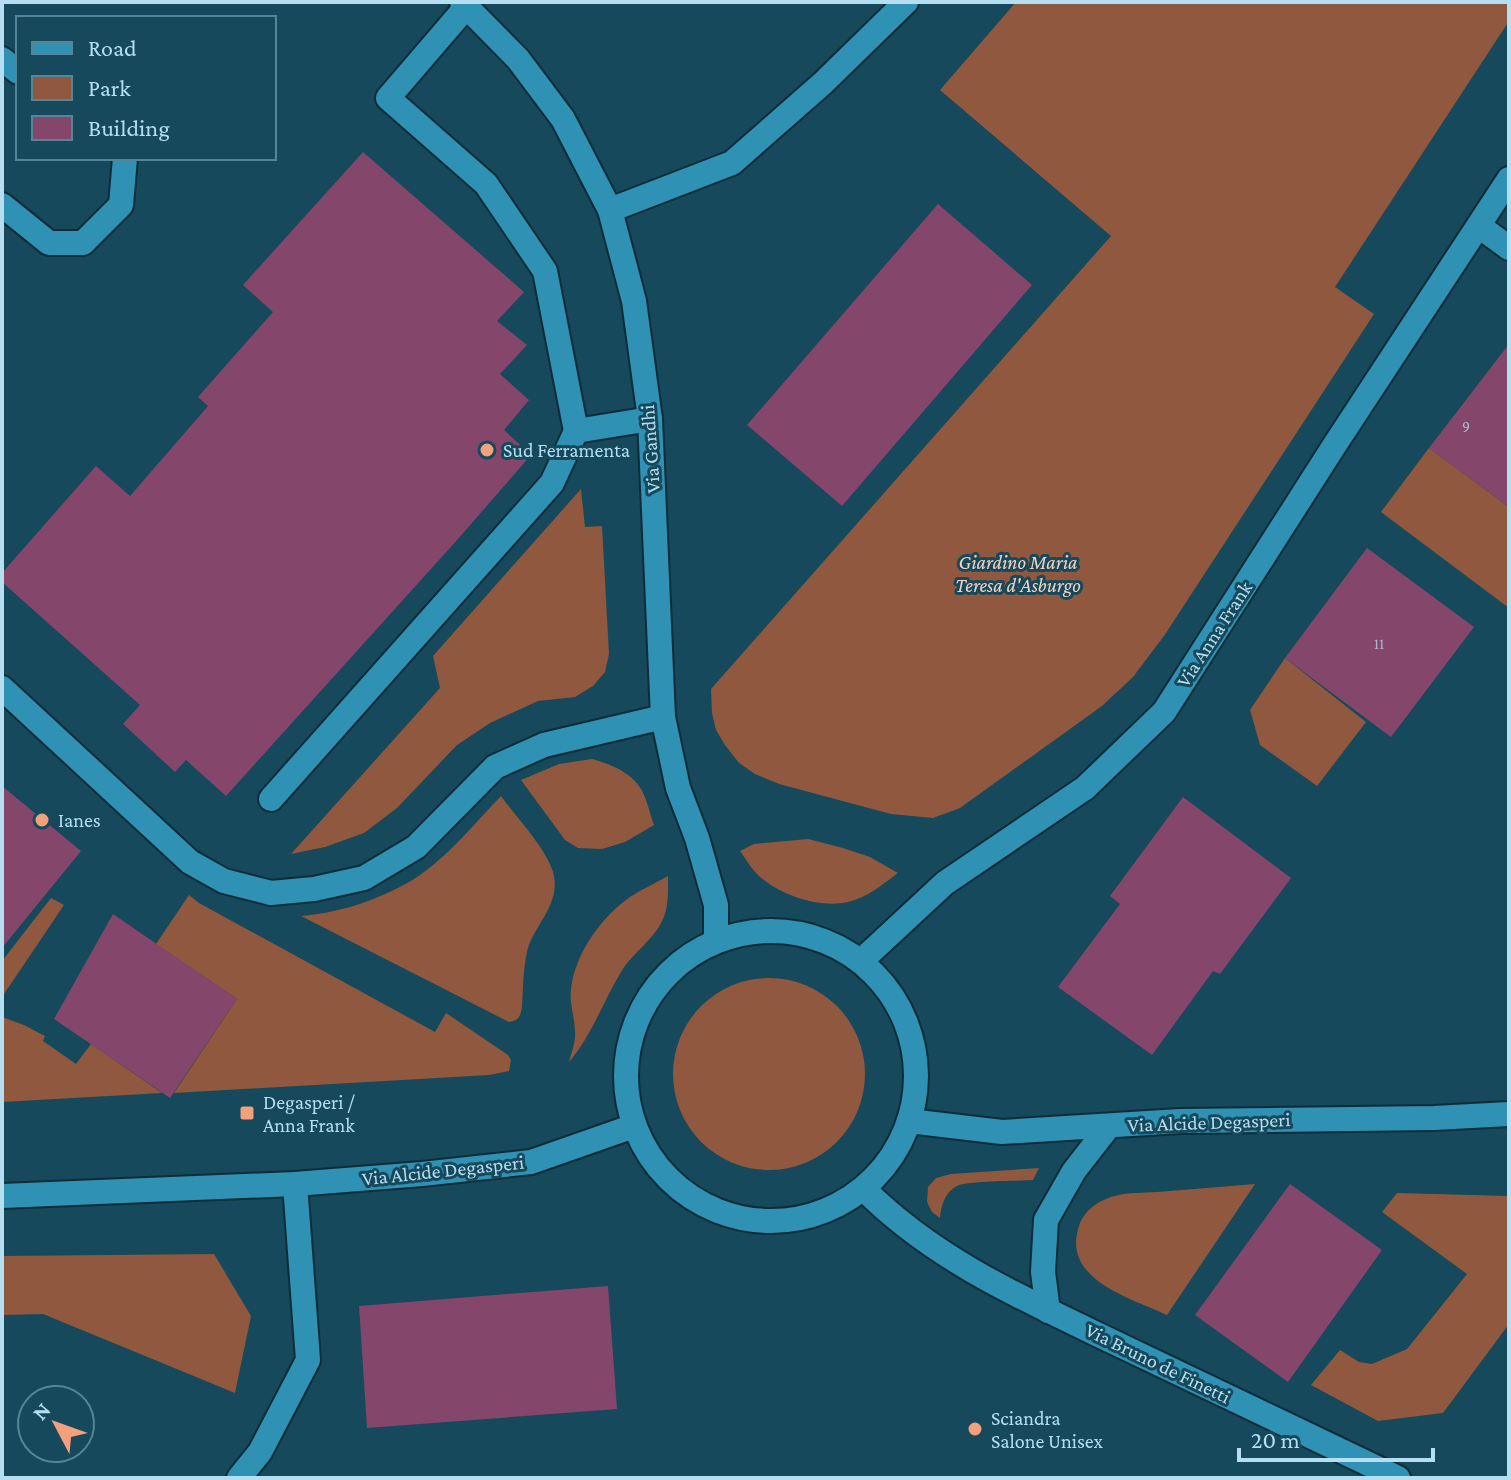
<svg xmlns="http://www.w3.org/2000/svg" width="1511" height="1480" font-family="'Crimson Pro',serif">
	<style>
		.green { fill: #90583e }
		.building { fill: #84466a }
		.lines { fill: none; stroke-linecap: round; stroke-linejoin: round }
		.minor-casing { stroke: #0f2d38; stroke-width: 28 }
		.minor { stroke: #2f91b3; stroke-width: 24 }
		.poi-dot { fill: #f1a17c; stroke: #16495b; stroke-width: 3 }
		.labels { text-anchor: middle; dominant-baseline: central; stroke-width: 6; stroke-linejoin: round; paint-order: stroke }
		.number-label { font-size: 16px; fill: #a9b9cf }
		.street-label { font-size: 20px; fill: #b5dff1; stroke: #16495b }
		.poi-label { font-size: 20px; fill: #b5dff1; stroke: #16495b; text-anchor: start }
		.park-label { font-size: 20px; font-style: italic; fill: #f8d1bf; stroke: #16495b }
	</style>
	<rect width="100%" height="100%" fill="#16495b"/>
	<!-- green -->
	<g class="green">
		<polygon points="1016,2 1509,2 1509,21 1335,287 1374,314 1164,636 1133,677 1102,706 960,808 933,818 891,814 779,784 755,774 739,763 725,745 716,730 712,713 711,689 1111,236 940,90"/>
		<polygon points="1429,448 1509,507 1509,608 1381,512"/>
		<polygon points="581,489 585,527 602,526 609,654 605,672 593,686 575,697 538,701 490,723 457,745 397,808 364,833 325,847 291,854 440,688 433,656"/>
		<polygon points="1285,658 1366,722 1317,786 1260,745 1250,710"/>
		<path d="M592,759C610,764 631,772 641,789C647,799 650,814 654,825L625,842L602,849L578,848L565,840L521,780L559,764Z"/>
		<path d="M501,796C516,817 546,848 553,872C562,905 533,925 527,952C523,970 523,990 522,1008C520,1017 519,1020 509,1022L301,916C340,913 381,899 414,879C447,858 474,824 501,796Z"/>
		<path d="M808,839L843,848L870,857L898,873C883,884 867,898 848,902C822,908 785,897 764,880C754,873 747,861 740,851L754,844Z"/>
		<path d="M668,876C668,889 669,906 663,919C654,940 633,952 621,972C603,1002 592,1035 569,1062C571,1053 576,1042 575,1032C575,1018 569,1004 571,989C575,954 601,917 630,897C642,889 656,883 668,876Z"/>
		<polygon points="189,895 199,903 435,1032 446,1013 508,1055 511,1060 509,1071 489,1075 174,1093 237,999 156,944"/>
		<polygon points="51,898 64,905 2,997 2,961"/>
		<circle cx="769" cy="1074" r="96"/>
		<polygon points="2,1017 24,1025 45,1036 43,1041 76,1064 91,1044 162,1093 2,1102"/>
		<path d="M1039,1168L1033,1180C1019,1181 967,1181 957,1186C945,1192 941,1206 940,1218L932,1212L927,1202L928,1187L936,1178L951,1174Z"/>
		<path d="M1255,1184L1167,1315C1131,1298 1061,1280 1079,1226C1084,1210 1099,1200 1115,1196C1128,1192 1144,1193 1157,1192C1190,1189 1223,1187 1255,1184Z"/>
		<polygon points="1397,1193 1509,1196 1509,1324 1443,1413 1378,1421 1311,1385 1340,1350 1359,1362 1372,1364 1407,1349 1467,1274 1382,1212"/>
		<polygon points="214,1254 251,1316 235,1393 43,1314 2,1315 2,1256"/>
	</g>
	<!-- building -->
	<g class="building">
		<polygon points="363,152 524,292 497,321 527,345 500,374 529,400 504,430 531,455 458,539 226,796 186,760 175,772 123,724 140,705 2,582 2,573 96,466 130,496 208,406 198,397 273,312 243,285"/>
		<polygon points="938,204 1032,285 842,506 747,425"/>
		<polygon points="1509,344 1509,507 1429,448"/>
		<polygon points="1367,548 1474,627 1391,737 1285,658"/>
		<polygon points="2,786 81,851 2,948"/>
		<polygon points="1183,797 1291,878 1220,974 1213,971 1152,1055 1058,987 1120,904 1110,896"/>
		<polygon points="113,914 237,999 170,1098 54,1019"/>
		<polygon points="1290,1184 1382,1250 1288,1382 1195,1315"/>
		<polygon points="608,1286 617,1409 367,1428 359,1306"/>
	</g>
	<g class="lines">
		<!-- minor casing -->
		<g class="minor-casing">
			<g id="minor">
				<polyline points="462,2 518,59 563,119 610,210 634,301 650,419 663,717 678,788 697,838 716,905 716,941"/>
				<polyline points="467,6 388,98 486,184 545,271 576,431 650,419"/>
				<polyline points="2,59 18,72"/>
				<polyline points="2,205 49,243 83,243 121,205 125,158"/>
				<polyline points="610,210 732,163 823,83 906,2"/>
				<polyline points="1479,226 1509,248"/>
				<polyline points="2,688 190,862 224,881 271,893 314,889 364,878 416,847 495,767 544,745 663,717"/>
				<polyline points="271,799 552,483 576,431"/>
				<circle cx="771" cy="1076" r="145"/>
				<polyline points="861,961 945,883 1085,788 1164,712 1334,446 1509,179"/>
				<polyline points="909,1121 1002,1132 1180,1121 1434,1118 1509,1114"/>
				<path d="M864,1189C937,1263 1035,1304 1128,1349C1218,1392 1308,1435 1398,1478"/>
				<polyline points="2,1196 295,1184 422,1174 531,1162 634,1126"/>
				<polyline points="1048,1311 1043,1272 1046,1220 1074,1171 1109,1126"/>
				<polyline points="239,1478 260,1452 308,1360 295,1184"/>
			</g>
		</g>
		<!-- minor -->
		<use href="#minor" class="minor"/>
	</g>
	<!-- markers -->
	<g class="poi-dot">
		<circle cx="487" cy="450" r="8"/>
		<circle cx="42" cy="820" r="8"/>
		<rect x="239" y="1105" width="16" height="16" rx="4"/>
		<circle cx="975" cy="1429" r="8"/>
	</g>
	<g class="labels">
		<!-- number labels -->
		<g class="number-label">
			<text x="1466" y="425">9</text>
			<text x="1379" y="643">11</text>
		</g>
		<!-- street labels -->
		<g class="street-label">
			<text transform="translate(650 449) rotate(-94)">Via Gandhi</text>
			<text transform="translate(1214 634) rotate(-57)">Via Anna Frank</text>
			<text transform="translate(1209 1122) rotate(-2)">Via Alcide Degasperi</text>
			<text transform="translate(443 1170) rotate(-6)">Via Alcide Degasperi</text>
			<text transform="translate(1158 1363) rotate(26)">Via Bruno de Finetti</text>
		</g>
		<!-- poi labels -->
		<g class="poi-label">
			<text x="503" y="450">Sud Ferramenta</text>
			<text x="58" y="820">Ianes</text>
			<text x="263" y="1102">Degasperi /<tspan x="263" dy="23">Anna Frank</tspan></text>
			<text x="991" y="1418">Sciandra<tspan x="991" dy="23">Salone Unisex</tspan></text>
		</g>
		<!-- park labels -->
		<g class="park-label">
			<text x="1018" y="562">Giardino Maria<tspan x="1018" dy="23">Teresa d'Asburgo</tspan></text>
		</g>
	</g>
	<!-- border -->
	<rect width="1511" height="1480" fill="none" stroke="#b5dff1" stroke-width="8"/>
	<!-- legend -->
	<rect x="16" y="16" width="260" height="144" fill="#16495b" stroke="#568597" stroke-width="2"/>
	<rect x="32" y="42" width="40" height="12" fill="#2f91b3" stroke="#568597" stroke-width="2"/>
	<text x="88" y="56" font-size="24" fill="#b5dff1">Road</text>
	<rect x="32" y="76" width="40" height="24" fill="#90583e" stroke="#568597" stroke-width="2"/>
	<text x="88" y="96" font-size="24" fill="#b5dff1">Park</text>
	<rect x="32" y="116" width="40" height="24" fill="#84466a" stroke="#568597" stroke-width="2"/>
	<text x="88" y="136" font-size="24" fill="#b5dff1">Building</text>
	<!-- north arrow -->
	<g transform="translate(56 1424) rotate(311)"><circle r="38" fill="#16495b" stroke="#568597" stroke-width="2"/>
	<path d="M0-6L14 30L0 20L-14 30Z" fill="#f1a17c"/>
	<text y="-12" font-size="22" font-weight="bold" text-anchor="middle" fill="#b5dff1">N</text>
	</g>
	<!-- scale -->
	<path d="M1239 1448v12h194v-12" fill="none" stroke="#b5dff1" stroke-width="4"/>
	<text x="1251" y="1448" font-size="24" fill="#b5dff1" stroke="#16495b" stroke-width="6" paint-order="stroke">20 m</text>
</svg>
